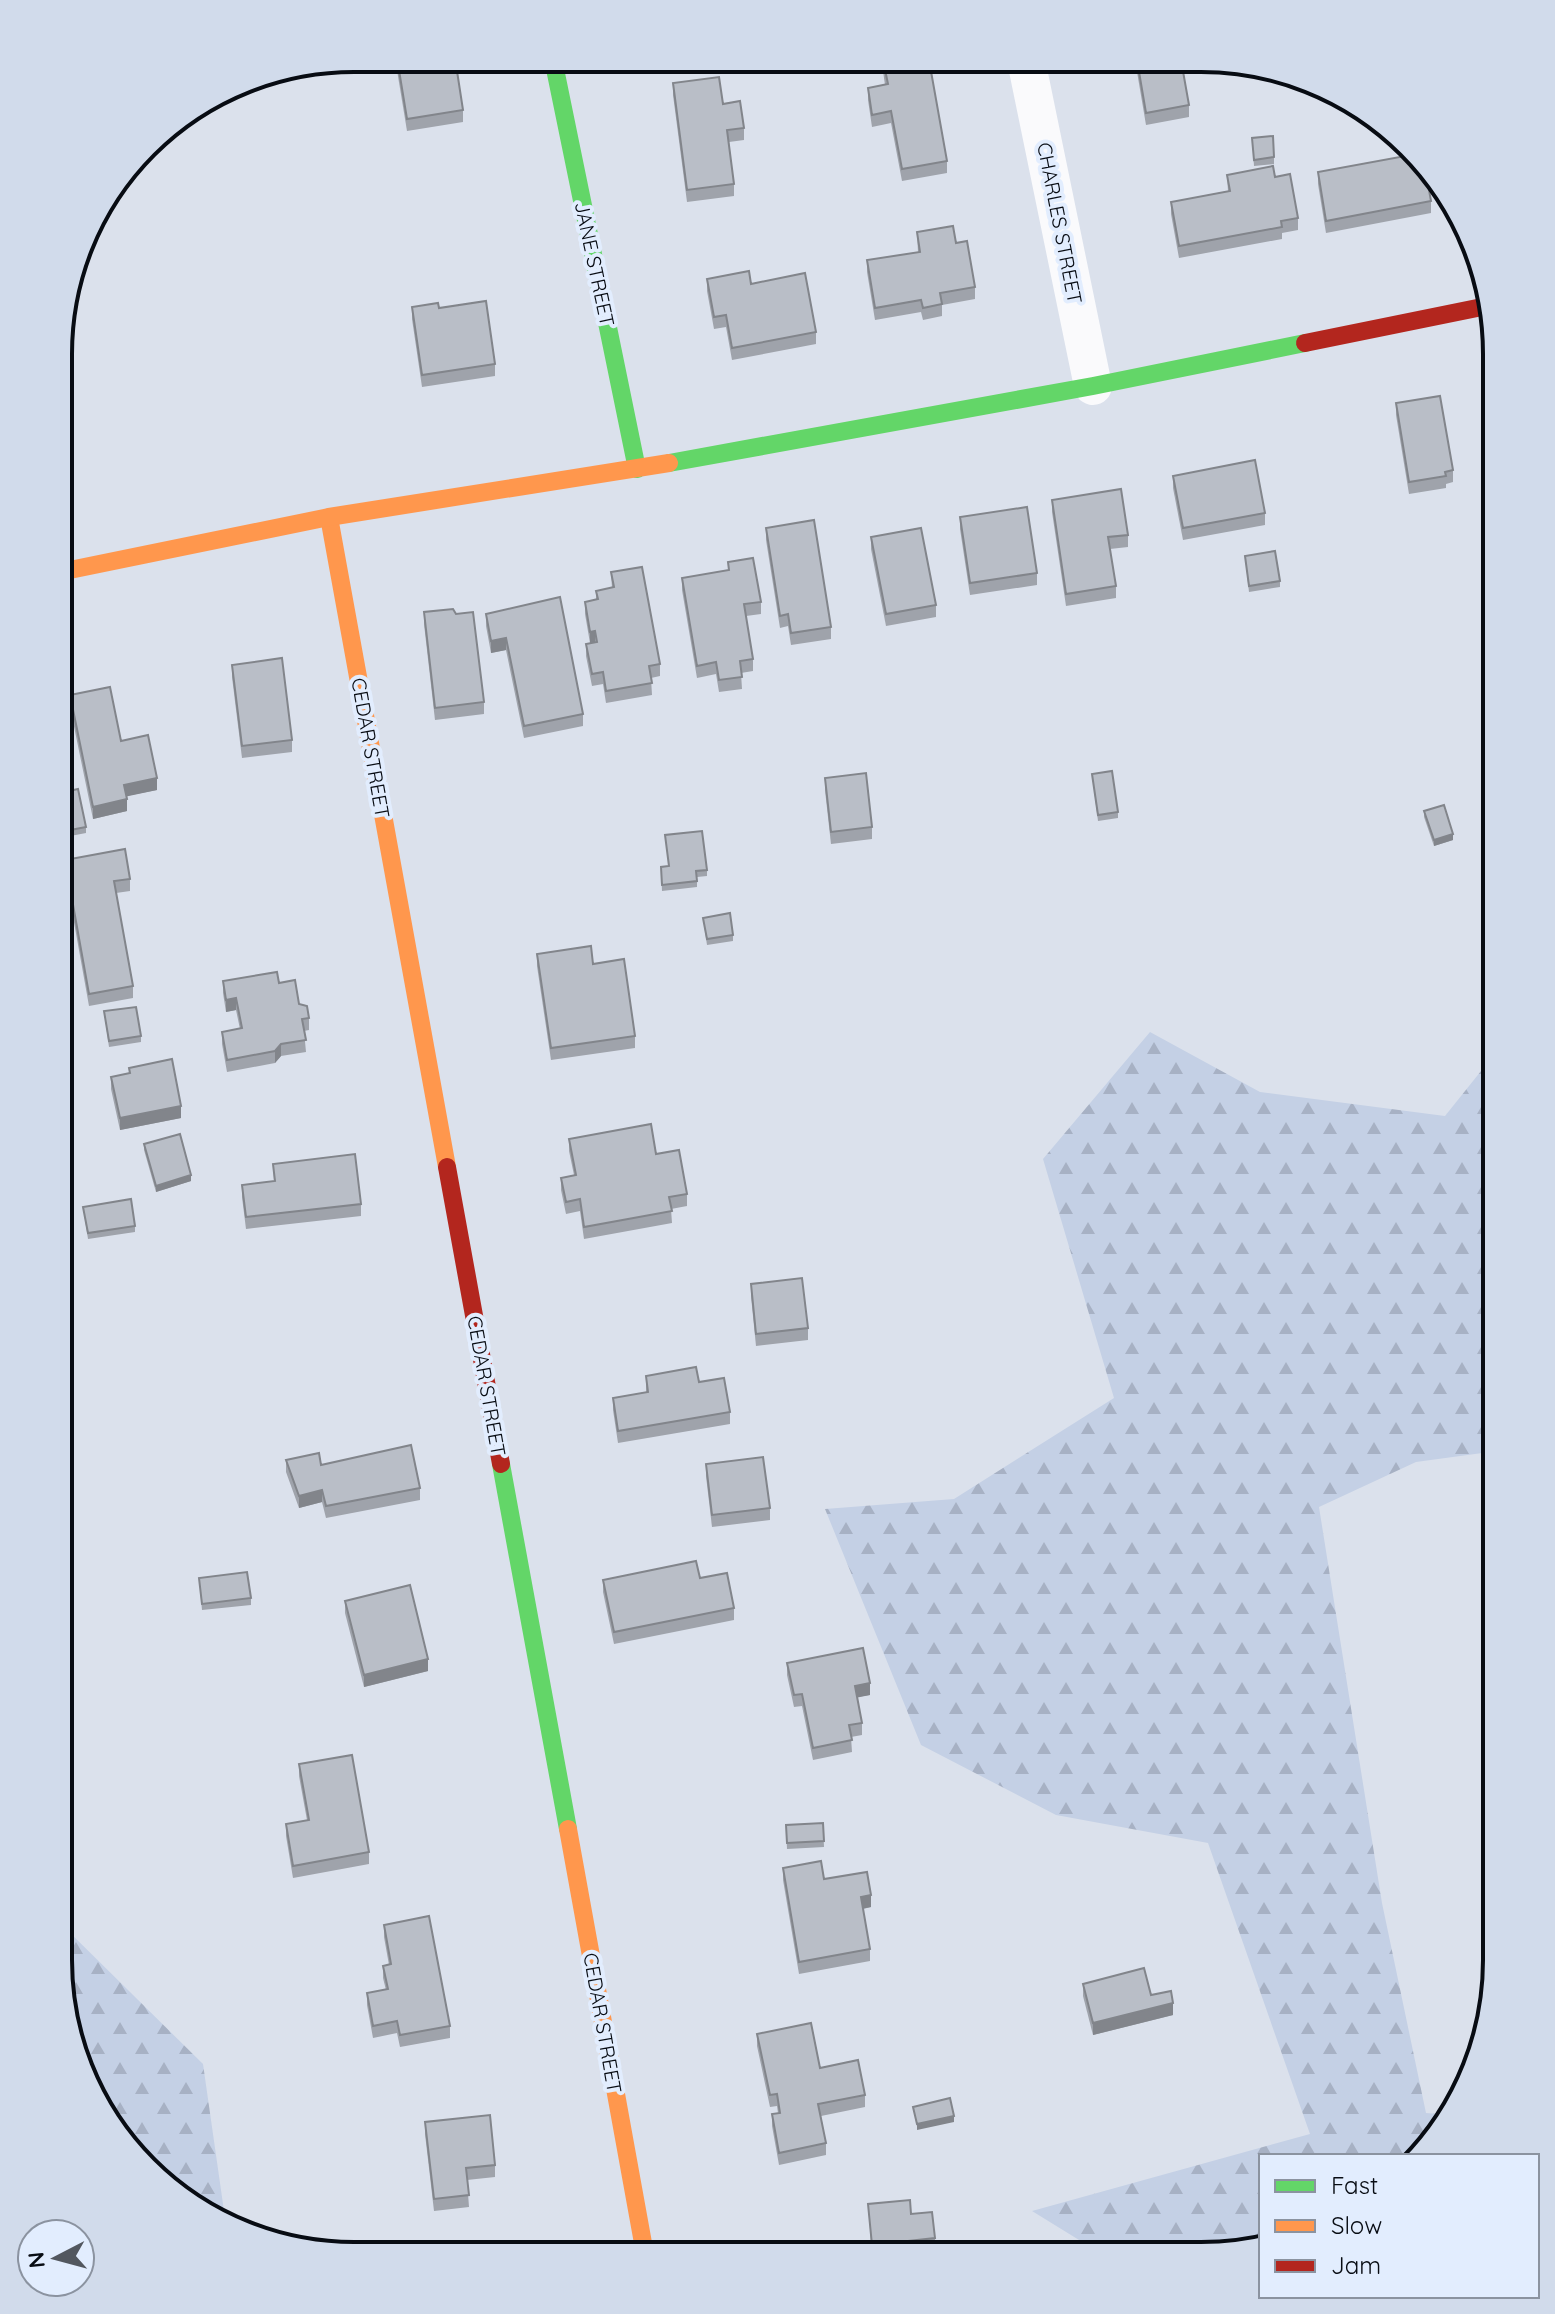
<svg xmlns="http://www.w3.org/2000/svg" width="1555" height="2314" font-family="Quicksand,sans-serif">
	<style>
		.forest { fill: url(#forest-firs) }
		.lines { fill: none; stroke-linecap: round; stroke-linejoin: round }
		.street { stroke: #fafafc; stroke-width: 38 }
		.fast { stroke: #63d668; stroke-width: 18 }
		.slow { stroke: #ff974d; stroke-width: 18 }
		.jam { stroke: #b3261e; stroke-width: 18 }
		.wall { fill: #9fa3ab }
		.shaded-wall { fill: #82858b }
		.building { fill: #b9bec7; stroke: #82858b; stroke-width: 2 }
		.labels { text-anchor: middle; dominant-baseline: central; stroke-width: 8; stroke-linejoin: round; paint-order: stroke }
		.street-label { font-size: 20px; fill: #080c13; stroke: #e2edfe }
		.rim { fill: none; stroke: #080c13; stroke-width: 4 }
	</style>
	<defs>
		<pattern id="forest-firs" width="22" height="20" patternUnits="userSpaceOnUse" patternTransform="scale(2)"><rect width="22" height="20" fill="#c4d0e5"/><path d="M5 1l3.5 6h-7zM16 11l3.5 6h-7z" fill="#a7b1c4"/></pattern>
	</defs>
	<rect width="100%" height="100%" fill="#dbe1ec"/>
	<!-- forest -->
	<g class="forest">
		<polygon points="1150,1032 1260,1092 1445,1116 1497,1051 1497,1451 1416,1462 1319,1507 1382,1903 1426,2113 1451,2115 1447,2125 1418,2156 1261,2156 1261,2244 1201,2256 1105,2256 1032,2211 1310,2134 1208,1843 1056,1815 921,1745 825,1509 954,1499 1114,1398 1043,1159"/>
		<polygon points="58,1921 203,2064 226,2225 174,2195 120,2140 81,2074 58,1960"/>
	</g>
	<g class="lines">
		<!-- street -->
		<polyline class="street" points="1026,60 1093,386"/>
		<!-- fast -->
		<g class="fast">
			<polyline points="553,59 637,469"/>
			<polyline points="669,463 1093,386 1305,343"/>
			<polyline points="501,1464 568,1829"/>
		</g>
		<!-- slow -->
		<g class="slow">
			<polyline points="329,517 447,1167"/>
			<polyline points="60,572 329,517 669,463"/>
			<polyline points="568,1829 645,2254"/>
		</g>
		<!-- jam -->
		<g class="jam">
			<polyline points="1305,343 1487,306"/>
			<polyline points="447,1167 501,1464"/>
		</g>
	</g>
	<!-- wall -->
	<g class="wall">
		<polygon points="395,58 455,58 463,110 463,122 407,131"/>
		<polygon points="883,60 947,161 947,173 902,181 891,123 872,127 868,100 868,88 885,85 883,71"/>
		<polygon points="1135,60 1183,60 1181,61 1189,105 1189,117 1146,125"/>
		<polygon points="673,83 723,104 744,128 744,140 729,142 734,184 734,196 687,202 673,95"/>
		<polygon points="1252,138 1274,157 1274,164 1254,166"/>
		<polygon points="1318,172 1431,201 1431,213 1326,233 1318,184"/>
		<polygon points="1227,175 1275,177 1298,218 1298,230 1282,233 1282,239 1179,258 1171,214 1171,202 1228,191"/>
		<polygon points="917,232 956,243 975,287 975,299 942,305 942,316 923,320 921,312 875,320 867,272 867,260 918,252"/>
		<polygon points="707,279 751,284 816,332 816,344 732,360 726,327 714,329 707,291"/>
		<polygon points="412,307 439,308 495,364 495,376 422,387 412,319"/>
		<polygon points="1396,403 1453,470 1453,482 1446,484 1446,488 1409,494 1396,415"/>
		<polygon points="1173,476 1265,513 1265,525 1183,540 1173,488"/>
		<polygon points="1052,500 1128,535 1128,547 1110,549 1116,586 1116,598 1066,606 1052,512"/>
		<polygon points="960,517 1037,573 1037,585 970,595 960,529"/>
		<polygon points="766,528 831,627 831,639 791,645 788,626 780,628 766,540"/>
		<polygon points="871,537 936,605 936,617 886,626 871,549"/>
		<polygon points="1245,556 1280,581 1280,587 1249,592"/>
		<polygon points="728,562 761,602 761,614 746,616 753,659 753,671 741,673 742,689 719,692 716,674 697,678 682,590 682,578 728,570"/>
		<polygon points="611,572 660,664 660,676 651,678 652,695 606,703 603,684 592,686 586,656 586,644 590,643 585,614 585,602 596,600 596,591 612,588"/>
		<polygon points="424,612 484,702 484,714 435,720 424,624"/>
		<polygon points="486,614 583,714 583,726 524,738 506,650 491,653 486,626"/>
		<polygon points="232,665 292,740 292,752 242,758 232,677"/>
		<polygon points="70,695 157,790 126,796 127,811 93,819 70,707"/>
		<polygon points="1092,774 1118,812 1118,818 1098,821"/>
		<polygon points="825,778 872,827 872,839 831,844 825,790"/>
		<polygon points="60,793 86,827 86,833 60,838"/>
		<polygon points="1424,811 1453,840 1434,846 1424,817"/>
		<polygon points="665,835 707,870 707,876 697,877 697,887 662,891 661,867 669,866"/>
		<polygon points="65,860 130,879 130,891 116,893 133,986 133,998 89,1006 65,872"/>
		<polygon points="703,918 733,935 733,941 707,945"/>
		<polygon points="537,954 593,964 635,1036 635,1048 551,1060 537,966"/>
		<polygon points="223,981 279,983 299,1004 309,1018 309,1030 304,1031 306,1052 281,1056 275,1063 227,1072 222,1044 222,1032 240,1029 236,1010 226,1012 223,993"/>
		<polygon points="104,1011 141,1036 141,1042 109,1047"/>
		<polygon points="129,1068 181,1118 120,1130 111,1089 111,1077 129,1074"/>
		<polygon points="569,1139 656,1154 687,1194 687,1206 671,1209 672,1223 584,1239 580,1211 566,1214 561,1190 561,1178 574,1175 569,1151"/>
		<polygon points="144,1144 191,1181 156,1192 144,1150"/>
		<polygon points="273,1164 361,1204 361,1216 246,1229 242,1197 242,1185 274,1182"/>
		<polygon points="83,1207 135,1226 135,1232 88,1239"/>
		<polygon points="751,1284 808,1328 808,1340 756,1346 751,1296"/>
		<polygon points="646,1376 699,1382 730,1412 730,1424 618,1443 613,1410 613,1398 646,1392"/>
		<polygon points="286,1460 321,1465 420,1488 420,1500 326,1518 322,1502 299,1508 286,1472"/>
		<polygon points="706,1464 770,1508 770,1520 712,1527 706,1476"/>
		<polygon points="199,1578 251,1598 251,1605 202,1610"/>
		<polygon points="700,1578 734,1608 734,1620 614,1644 603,1592 603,1580"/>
		<polygon points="345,1601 428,1671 364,1687 345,1613"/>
		<polygon points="787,1663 870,1695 857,1697 862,1723 862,1735 851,1737 852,1752 813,1760 802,1706 794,1707 787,1675"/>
		<polygon points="299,1764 369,1852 369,1864 293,1878 286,1836 286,1824 307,1820 299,1776"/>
		<polygon points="823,1823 824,1847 787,1849 786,1825"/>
		<polygon points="783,1868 824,1879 871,1907 863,1909 870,1949 870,1961 799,1974 783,1880"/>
		<polygon points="384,1925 450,2026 450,2038 400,2047 397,2033 373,2038 367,2005 367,1993 386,1990 383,1978 383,1966 389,1965 384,1937"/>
		<polygon points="1083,1984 1151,1995 1173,2015 1093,2035 1083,1996"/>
		<polygon points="757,2034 820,2068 865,2095 865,2107 821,2116 826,2143 826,2155 779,2165 772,2126 772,2114 778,2113 777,2106 770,2107 757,2046"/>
		<polygon points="425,2122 495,2165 495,2177 467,2180 469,2207 434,2211 425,2134"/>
		<polygon points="868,2204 911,2214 935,2238 935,2250 889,2255 872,2255"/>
	</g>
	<!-- shaded-wall -->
	<g class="shaded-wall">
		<polygon points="595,631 595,643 590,644 590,632"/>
		<polygon points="506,638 506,650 491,653 491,641"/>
		<polygon points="157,778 157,790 124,797 124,785"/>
		<polygon points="127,799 127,811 93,819 93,807"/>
		<polygon points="1453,834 1453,840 1434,846 1434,840"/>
		<polygon points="236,998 236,1010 226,1012 226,1000"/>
		<polygon points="281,1044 281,1056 275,1063 275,1051"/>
		<polygon points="181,1106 181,1118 120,1130 120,1118"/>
		<polygon points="191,1175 191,1181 156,1192 156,1186"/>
		<polygon points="322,1490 322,1502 299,1508 299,1496"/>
		<polygon points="428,1659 428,1671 364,1687 364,1675"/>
		<polygon points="870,1683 870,1695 855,1698 855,1686"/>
		<polygon points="871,1895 871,1907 861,1909 861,1897"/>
		<polygon points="1173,2003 1173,2015 1093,2035 1093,2023"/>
		<polygon points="954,2116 954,2122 917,2130 917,2124"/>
	</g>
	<!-- building -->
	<g class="building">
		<polygon points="397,58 455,58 463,110 407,119"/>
		<polygon points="883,60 929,60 947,161 902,169 891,111 872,115 868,88 888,84"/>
		<polygon points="1137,60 1181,60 1189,105 1146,113"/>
		<polygon points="719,77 723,104 740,101 744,128 727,130 734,184 687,190 673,83"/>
		<polygon points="1273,136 1274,157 1254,160 1252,138"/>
		<polygon points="1416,154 1424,162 1431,201 1326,221 1318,172"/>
		<polygon points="1273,166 1275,177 1290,174 1298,218 1281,221 1282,227 1179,246 1171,202 1230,191 1227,175"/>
		<polygon points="953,226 956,243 967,241 975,287 940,293 942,304 923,308 921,300 875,308 867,260 920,252 917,232"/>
		<polygon points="749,271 751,284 805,273 816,332 732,348 726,315 714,317 707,279"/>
		<polygon points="486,301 495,364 422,375 412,307 438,303 439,308"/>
		<polygon points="1440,396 1453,470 1445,472 1446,476 1409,482 1396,403"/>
		<polygon points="1255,460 1265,513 1183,528 1173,476"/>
		<polygon points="1121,489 1128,535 1108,537 1116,586 1066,594 1052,500"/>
		<polygon points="1027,507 1037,573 970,583 960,517"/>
		<polygon points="814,520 831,627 791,633 788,614 780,616 766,528"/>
		<polygon points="921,528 936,605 886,614 871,537"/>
		<polygon points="1275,551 1280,581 1249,586 1245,556"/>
		<polygon points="753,558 761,602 744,604 753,659 740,661 742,677 719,680 716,662 697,666 682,578 729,570 728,562"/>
		<polygon points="642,567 660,664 649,666 652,683 606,691 603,672 592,674 586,644 597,642 595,631 590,632 585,602 598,599 596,591 614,587 611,572"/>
		<polygon points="560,597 583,714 524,726 506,638 491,641 486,614"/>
		<polygon points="453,609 456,614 473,612 484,702 435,708 424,612"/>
		<polygon points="282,658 292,740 242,746 232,665"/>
		<polygon points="110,687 121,741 148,735 157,778 124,785 127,799 93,807 70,695"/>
		<polygon points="1112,771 1118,812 1098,815 1092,774"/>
		<polygon points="866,773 872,827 831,832 825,778"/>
		<polygon points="78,789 86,827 60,832 60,793"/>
		<polygon points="1444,805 1453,834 1434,840 1424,811"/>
		<polygon points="702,831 707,870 696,871 697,881 662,885 661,867 669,866 665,835"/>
		<polygon points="125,849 130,879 114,881 133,986 89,994 65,860"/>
		<polygon points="730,913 733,935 707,939 703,918"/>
		<polygon points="591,946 593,964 624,959 635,1036 551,1048 537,954"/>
		<polygon points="277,972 279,983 295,980 299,1004 307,1006 309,1018 302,1019 306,1040 281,1044 275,1051 227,1060 222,1032 242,1028 236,998 226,1000 223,981"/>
		<polygon points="136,1007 141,1036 109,1041 104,1011"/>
		<polygon points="172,1059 181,1106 120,1118 111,1077 130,1073 129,1068"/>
		<polygon points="651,1124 656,1154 679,1150 687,1194 669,1197 672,1211 584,1227 580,1199 566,1202 561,1178 576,1175 569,1139"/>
		<polygon points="180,1134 191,1175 156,1186 144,1144"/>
		<polygon points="355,1154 361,1204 246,1217 242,1185 275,1181 273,1164"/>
		<polygon points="131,1199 135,1226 88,1233 83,1207"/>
		<polygon points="802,1278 808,1328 756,1334 751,1284"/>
		<polygon points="696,1367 699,1382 724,1378 730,1412 618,1431 613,1398 648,1392 646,1376"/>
		<polygon points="411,1445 420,1488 326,1506 322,1490 299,1496 286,1460 319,1453 321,1465"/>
		<polygon points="763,1457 770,1508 712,1515 706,1464"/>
		<polygon points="696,1561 700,1578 727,1573 734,1608 614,1632 603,1580"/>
		<polygon points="247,1572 251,1598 202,1604 199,1578"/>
		<polygon points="410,1585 428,1659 364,1675 345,1601"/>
		<polygon points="863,1648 870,1683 855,1686 862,1723 849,1725 852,1740 813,1748 802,1694 794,1695 787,1663"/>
		<polygon points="352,1755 369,1852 293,1866 286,1824 309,1820 299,1764"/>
		<polygon points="823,1823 824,1841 787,1843 786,1825"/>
		<polygon points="821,1861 824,1879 867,1872 871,1895 861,1897 870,1949 799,1962 783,1868"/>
		<polygon points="429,1916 450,2026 400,2035 397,2021 373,2026 367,1993 388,1989 383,1966 391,1964 384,1925"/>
		<polygon points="1144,1968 1151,1995 1171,1991 1173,2003 1093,2023 1083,1984"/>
		<polygon points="811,2023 820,2068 858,2060 865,2095 818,2104 826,2143 779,2153 772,2114 780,2113 777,2094 770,2095 757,2034"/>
		<polygon points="950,2098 954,2116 917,2124 913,2107"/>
		<polygon points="490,2115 495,2165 466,2168 469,2195 434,2199 425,2122"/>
		<polygon points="910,2200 911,2214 932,2212 935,2238 872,2245 868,2204"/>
		<polygon points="842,2249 843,2255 791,2255"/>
	</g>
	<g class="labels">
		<!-- street labels -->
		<g class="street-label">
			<text transform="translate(1060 223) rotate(79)">CHARLES STREET</text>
			<text transform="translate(595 264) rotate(78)">JANE STREET</text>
			<text transform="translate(371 748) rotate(80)">CEDAR STREET</text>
			<text transform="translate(487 1386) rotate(80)">CEDAR STREET</text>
			<text transform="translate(603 2023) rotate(80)">CEDAR STREET</text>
		</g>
	</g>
	<!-- crop -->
	<path d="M0 0H1555V2314H0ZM354 72H1201A282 282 0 0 1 1483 354V1960A282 282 0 0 1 1201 2242H354A282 282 0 0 1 72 1960V354A282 282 0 0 1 354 72Z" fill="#d1dbeb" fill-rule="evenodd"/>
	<path class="rim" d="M354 72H1201A282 282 0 0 1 1483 354V1960A282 282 0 0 1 1201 2242H354A282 282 0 0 1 72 1960V354A282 282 0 0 1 354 72Z"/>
	<!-- legend -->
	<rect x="1259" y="2154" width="280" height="144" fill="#e2edfe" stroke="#8b93a0" stroke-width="2"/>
	<rect x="1275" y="2180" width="40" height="12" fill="#63d668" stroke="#8b93a0" stroke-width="2"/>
	<text x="1331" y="2194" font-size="24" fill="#080c13">Fast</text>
	<rect x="1275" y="2220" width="40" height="12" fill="#ff974d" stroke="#8b93a0" stroke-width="2"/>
	<text x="1331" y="2234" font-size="24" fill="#080c13">Slow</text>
	<rect x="1275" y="2260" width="40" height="12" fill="#b3261e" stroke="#8b93a0" stroke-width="2"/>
	<text x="1331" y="2274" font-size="24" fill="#080c13">Jam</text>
	<!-- north arrow -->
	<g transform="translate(56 2258) rotate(264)"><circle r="38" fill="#e2edfe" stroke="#8b93a0" stroke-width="2"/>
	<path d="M0-6L14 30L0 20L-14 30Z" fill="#52575f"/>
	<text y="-12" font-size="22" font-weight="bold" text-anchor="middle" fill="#080c13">N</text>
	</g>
</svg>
